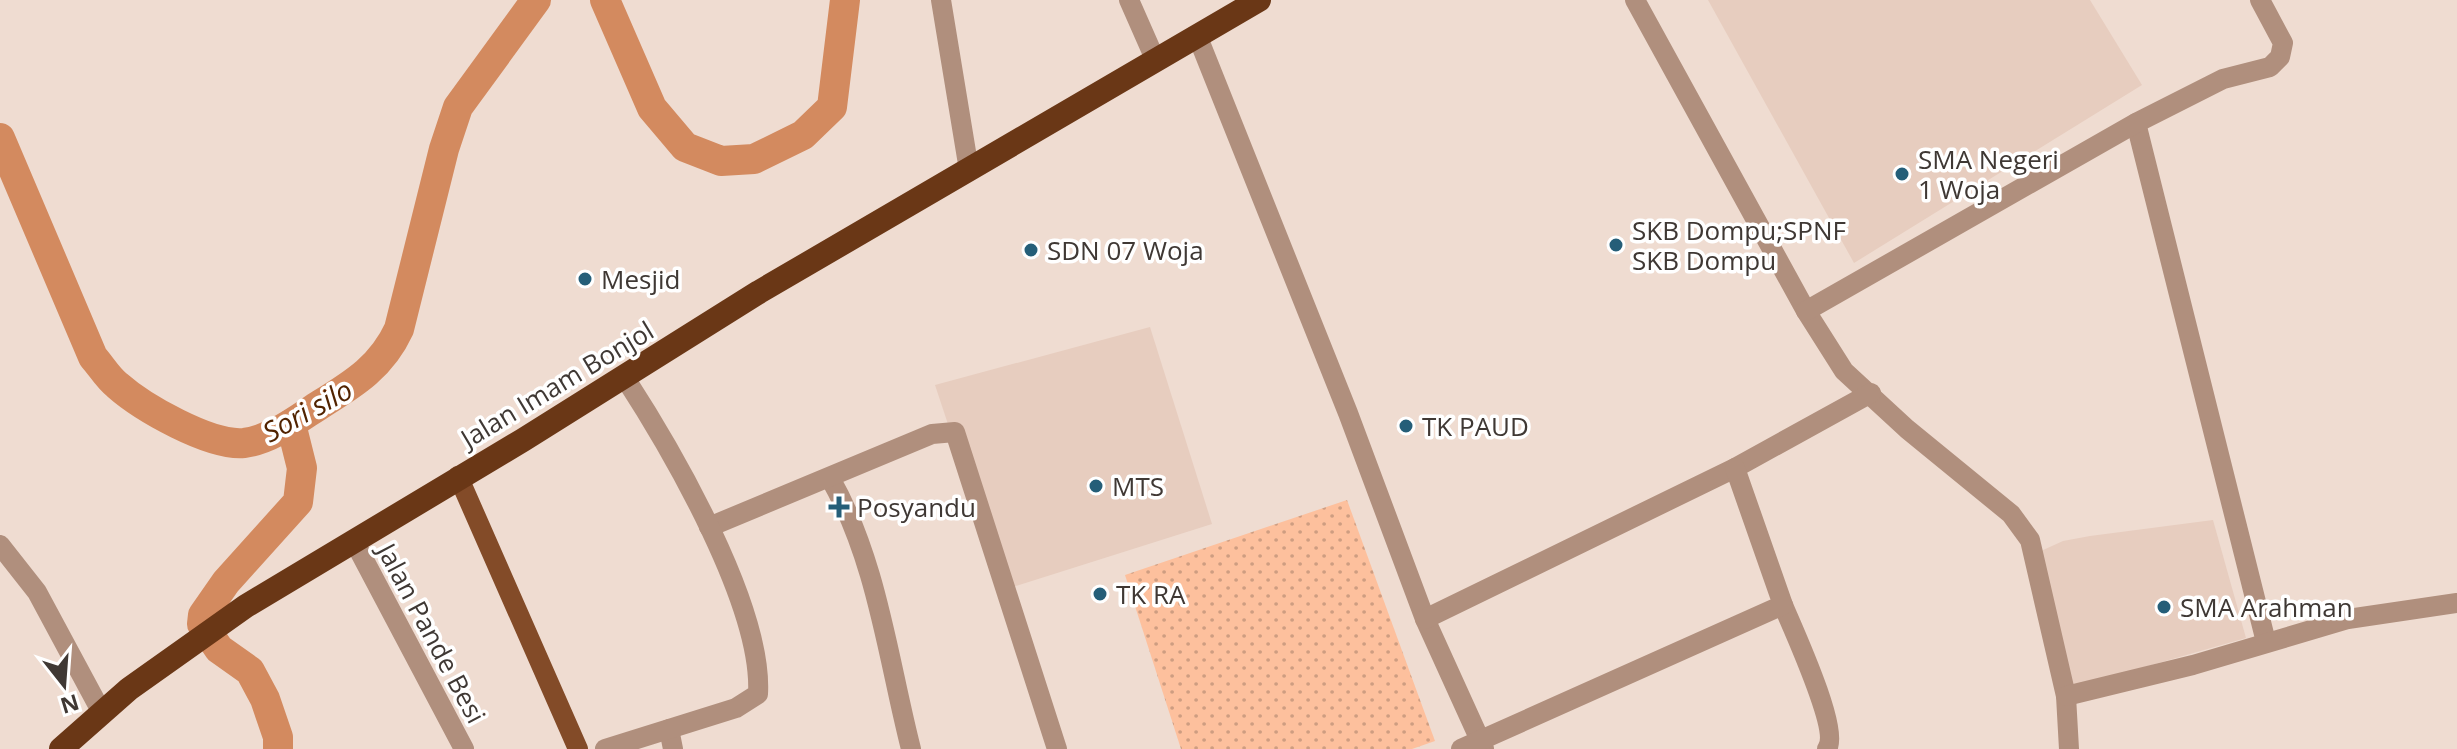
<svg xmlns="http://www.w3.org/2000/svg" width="2457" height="749" font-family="'Open Sans',sans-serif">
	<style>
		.built { fill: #e7cdbf }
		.grass { fill: url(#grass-dots) }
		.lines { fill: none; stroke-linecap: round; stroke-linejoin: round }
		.river { stroke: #d38a5f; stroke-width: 30 }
		.minor { stroke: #b08f7d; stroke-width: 20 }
		.major { stroke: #834b28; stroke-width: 20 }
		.highway { stroke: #6a3716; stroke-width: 24 }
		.poi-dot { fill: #255e78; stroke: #fff; stroke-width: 3 }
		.labels { text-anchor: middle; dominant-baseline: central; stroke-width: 7; stroke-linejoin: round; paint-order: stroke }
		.poi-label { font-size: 26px; fill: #3f3834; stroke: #fff; text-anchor: start }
		.street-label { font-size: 26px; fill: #3f3834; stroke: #fff }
		.water-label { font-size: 28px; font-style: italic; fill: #512300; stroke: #fff }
	</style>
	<defs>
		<pattern id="grass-dots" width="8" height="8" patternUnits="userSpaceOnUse" patternTransform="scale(2)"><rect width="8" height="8" fill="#fdc09d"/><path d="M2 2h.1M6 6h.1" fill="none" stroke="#ce9d81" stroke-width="1.8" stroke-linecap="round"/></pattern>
	</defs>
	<rect width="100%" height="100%" fill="#efdcd1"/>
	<!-- built -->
	<g class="built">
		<polygon points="1708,0 2090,0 2142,85 1854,263"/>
		<polygon points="1150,327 1212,524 1003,590 935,385"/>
		<polygon points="2213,520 2246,638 2071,688 2041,551 2063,541 2090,536"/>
	</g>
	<!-- grass -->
	<polygon class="grass" points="1347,500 1435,741 1412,749 1181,749 1125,575"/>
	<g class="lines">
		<!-- river -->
		<g class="river">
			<polyline points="605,0 652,108 685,147 721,161 754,159 803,135 832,107 845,0"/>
			<path d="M0,138L93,357C101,366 108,378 117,385C143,408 210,446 244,443C271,440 299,418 321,404C355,383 382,366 399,329L444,149L458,107L536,0"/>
			<polyline points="278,749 278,737 265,699 250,671 219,649 202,624 203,615 226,582 298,502 302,468 291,424"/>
		</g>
		<!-- minor -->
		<g class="minor">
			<polyline points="941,0 969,170"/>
			<polyline points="1129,0 1155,59"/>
			<polyline points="1635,0 1806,311 1844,371 1907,429 2011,514 2030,540 2066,696 2069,749"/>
			<polyline points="1197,35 1348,413 1425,619 1484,749"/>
			<polyline points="2136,123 2266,642"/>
			<polyline points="1806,311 2136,123 2223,79 2270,67 2280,57 2283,43 2260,0"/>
			<path d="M830,478C877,560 888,659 911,749"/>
			<polyline points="709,527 932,434 955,432 1057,749"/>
			<polyline points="354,541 464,749"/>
			<polyline points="0,545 37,592 101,711"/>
			<path d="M1783,605C1793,629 1840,730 1827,749"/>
			<polyline points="1425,619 1735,468 1871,393"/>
			<polyline points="2066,696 2193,665 2348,619 2457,603"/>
			<polyline points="669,729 673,749"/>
			<path d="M605,749L736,708L758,694C763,607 673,452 625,378"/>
			<polyline points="1461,749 1783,605 1735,468"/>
		</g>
		<!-- major -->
		<polyline class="major" points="458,476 578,749"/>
		<!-- highway -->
		<polyline class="highway" points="61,749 129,689 246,606 523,440 759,292 1259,0"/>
	</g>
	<!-- markers -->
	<g class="poi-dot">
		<circle cx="1902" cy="174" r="8"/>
		<circle cx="1616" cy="245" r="8"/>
		<circle cx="1031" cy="250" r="8"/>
		<circle cx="585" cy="279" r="8"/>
		<circle cx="1406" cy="426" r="8"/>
		<circle cx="1096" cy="486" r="8"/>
		<path d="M835 495h8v8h8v8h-8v8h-8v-8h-8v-8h8z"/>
		<circle cx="1100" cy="594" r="8"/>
		<circle cx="2164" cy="607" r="8"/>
	</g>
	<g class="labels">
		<!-- poi labels -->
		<g class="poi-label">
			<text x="1918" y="159">SMA Negeri<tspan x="1918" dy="30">1 Woja</tspan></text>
			<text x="1632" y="230">SKB Dompu;SPNF<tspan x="1632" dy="30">SKB Dompu</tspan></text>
			<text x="1047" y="250">SDN 07 Woja</text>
			<text x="601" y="279">Mesjid</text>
			<text x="1422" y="426">TK PAUD</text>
			<text x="1112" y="486">MTS</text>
			<text x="857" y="507">Posyandu</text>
			<text x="1116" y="594">TK RA</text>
			<text x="2180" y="607">SMA Arahman</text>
		</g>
		<!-- street labels -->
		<g class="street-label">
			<text transform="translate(557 384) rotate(-31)">Jalan Imam Bonjol</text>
			<text transform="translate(432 633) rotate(62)">Jalan Pande Besi</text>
		</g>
		<!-- water labels -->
		<g class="water-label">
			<text transform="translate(307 410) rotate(-29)">Sori silo</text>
		</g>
	</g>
	<!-- north arrow -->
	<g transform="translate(64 685) rotate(163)" stroke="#ffffff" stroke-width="6" paint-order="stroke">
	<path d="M0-6L14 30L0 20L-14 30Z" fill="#3f3834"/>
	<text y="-12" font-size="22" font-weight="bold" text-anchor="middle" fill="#3f3834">N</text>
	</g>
</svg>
